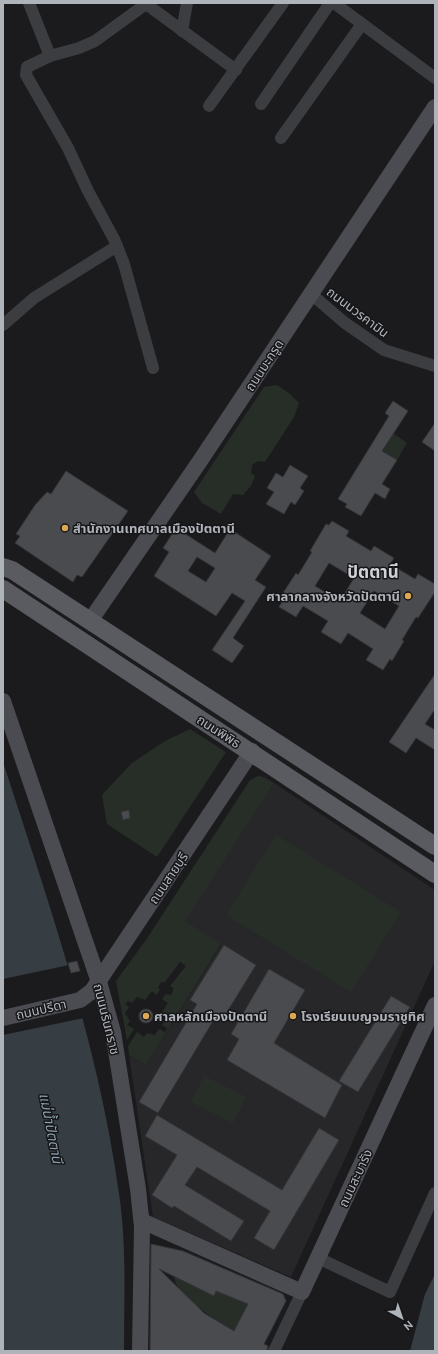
<svg xmlns="http://www.w3.org/2000/svg" width="438" height="1354" font-family="Ubuntu,'Noto Sans Thai',sans-serif">
	<style>
		.built { fill: #27272a }
		.green { fill: #272e28 }
		.water { fill: #363e44 }
		.pier { fill: #1b1b1d }
		.building { fill: #4a4b4f; stroke: #353538; fill-rule: evenodd }
		.lines { fill: none; stroke-linecap: round; stroke-linejoin: round }
		.street { stroke: #3c3d41; stroke-width: 12 }
		.secondary { stroke: #4b4c51; stroke-width: 16 }
		.primary { stroke: #595b60; stroke-width: 18 }
		.poi-dot { fill: #dca753; stroke: #161618; stroke-width: 1.5 }
		.labels { text-anchor: middle; dominant-baseline: central; stroke-width: 3; stroke-linejoin: round; paint-order: stroke }
		.street-label { font-size: 13px; fill: #afb3ba; stroke: #161618 }
		.poi-label { font-size: 13px; font-weight: bold; fill: #afb3ba; stroke: #161618; text-anchor: start }
		.water-label { font-size: 14px; font-style: italic; fill: #8ba1b0; stroke: #161618 }
		.district-label { font-size: 17px; font-weight: bold; fill: #d0d2d7; stroke: #161618 }
	</style>
	<rect width="100%" height="100%" fill="#1b1b1d"/>
	<!-- built -->
	<polygon class="built" points="274,783 435,890 435,961 291,1277 153,1217 129,1055 146,1065 221,945 184,921"/>
	<!-- green -->
	<g class="green">
		<polygon points="277,385 290,394 299,403 294,417 265,462 258,461 252,465 251,473 255,476 251,486 243,495 233,494 221,514 202,503 194,492 264,387"/>
		<polygon points="393,433 407,443 397,460 382,451"/>
		<polygon points="190,729 226,752 157,857 107,824 102,795 132,763 165,741"/>
		<polygon points="258,776 264,777 274,783 185,921 221,944 146,1065 129,1055 128,1046 137,1032 144,1037 147,1033 155,1035 159,1029 165,1032 167,1028 162,1025 166,1018 162,1012 168,1003 162,999 166,994 171,995 173,992 173,988 170,986 186,966 180,962 165,982 161,982 158,988 160,990 156,995 152,991 145,1000 137,997 132,1003 128,1001 125,1004 129,1007 125,1013 130,1021 127,1025 134,1029 127,1040 116,981 146,940 250,780"/>
		<polygon points="276,835 401,912 351,992 226,915"/>
		<polygon points="204,1076 246,1097 233,1123 191,1102"/>
		<path d="M174,1276L214,1296L216,1291L248,1304L234,1331C219,1322 174,1294 174,1276Z"/>
	</g>
	<!-- water -->
	<g class="water">
		<path d="M3,762C48,901 97,1041 118,1187C127,1241 124,1296 124,1351H3Z"/>
		<polygon points="435,1274 435,1351 410,1351 425,1294"/>
	</g>
	<!-- pier -->
	<polygon class="pier" points="69,965 84,1018 3,1035 3,979"/>
	<!-- building -->
	<g class="building">
		<polygon points="393,401 408,411 382,451 397,460 382,484 390,489 385,499 375,493 361,516 345,507 347,504 338,499 389,416 385,413"/>
		<polygon points="435,423 435,451 422,442"/>
		<polygon points="290,465 308,476 300,488 304,491 295,505 291,502 284,514 266,504 274,492 267,488 276,473 283,477"/>
		<polygon points="66,471 128,511 82,577 77,575 73,582 15,543 20,536 16,534 35,505 47,492 51,494"/>
		<path d="M332,521L349,531L346,536L371,551L374,546L394,558L390,564L415,579L418,574L435,584V592L418,618L416,617L402,640L404,641L392,661L390,659L383,670L366,660L373,649L348,633L341,644L321,632L328,621L303,606L296,617L279,607L286,595L283,593L296,573L298,575L312,552L310,551L326,524L329,525ZM329,563L354,578L340,601L315,586ZM374,591L399,606L385,629L360,613Z"/>
		<path d="M176,528L215,553L230,529L271,556L255,580L266,587L233,638L244,646L232,663L212,650L245,601L232,593L216,616L154,576L169,552L163,548ZM197,557L215,568L206,582L188,571Z"/>
		<polygon points="435,674 435,709 425,724 435,730 435,750 416,738 406,753 389,742"/>
		<polygon points="129,810 130,818 123,820 121,812"/>
		<polygon points="224,945 256,965 222,1020 216,1016 158,1113 139,1102 197,1004 190,1000"/>
		<polygon points="77,961 80,971 71,973 68,963"/>
		<polygon points="269,969 305,990 274,1043 342,1085 325,1118 227,1060 239,1039 231,1034"/>
		<polygon points="391,996 410,1007 358,1092 339,1081"/>
		<circle cx="146" cy="1016" r="7"/>
		<polygon points="157,1115 282,1190 319,1128 339,1140 274,1250 254,1238 270,1211 197,1167 185,1185 244,1221 231,1241 174,1206 172,1208 152,1195 177,1155 145,1136"/>
		<path d="M151,1244L183,1251L283,1294L286,1301L264,1344L268,1346L267,1351H150ZM159,1269L214,1296L216,1291L248,1304L234,1331L204,1313Z"/>
	</g>
	<g class="lines">
		<!-- street -->
		<g class="street">
			<polyline points="29,3 50,56"/>
			<polyline points="334,3 435,78"/>
			<polyline points="182,31 187,3"/>
			<polyline points="261,104 330,3"/>
			<polyline points="209,106 283,3"/>
			<polyline points="281,138 362,24"/>
			<polyline points="310,293 345,323 384,350 435,366"/>
			<polyline points="3,325 34,298 117,246"/>
			<polyline points="153,368 124,264 114,239 88,191 68,148 26,75 27,67 50,56 79,48 95,41 146,4 236,70"/>
			<polyline points="318,1258 390,1292 435,1193"/>
			<polyline points="274,1351 302,1292"/>
		</g>
		<!-- secondary -->
		<g class="secondary">
			<polyline points="90,621 200,461 435,107"/>
			<polyline points="3,701 99,982 113,1032 138,1189 142,1227 140,1351"/>
			<polyline points="3,1018 80,1000 92,991 252,751"/>
			<polyline points="142,1221 302,1292 435,1005"/>
		</g>
		<!-- primary -->
		<g class="primary">
			<polyline points="3,567 12,570 435,846"/>
			<polyline points="3,589 435,874"/>
		</g>
	</g>
	<!-- markers -->
	<g class="poi-dot">
		<circle cx="65" cy="528" r="4"/>
		<circle cx="408" cy="596" r="4"/>
		<circle cx="146" cy="1016" r="4"/>
		<circle cx="293" cy="1016" r="4"/>
	</g>
	<g class="labels">
		<!-- street labels -->
		<g class="street-label">
			<text transform="translate(358 312) rotate(37)">ถนนนวรคามิน</text>
			<text transform="translate(264 365) rotate(-57)">ถนนมะกรูด</text>
			<text transform="translate(219 731) rotate(33)">ถนนพิพิธ</text>
			<text transform="translate(168 878) rotate(-56)">ถนนสายบุรี</text>
			<text transform="translate(41 1009) rotate(-13)">ถนนปรีดา</text>
			<text transform="translate(107 1019) rotate(76)">ถนนนรินทราช</text>
			<text transform="translate(355 1178) rotate(-65)">ถนนสะบารัง</text>
		</g>
		<!-- poi labels -->
		<g class="poi-label">
			<text x="73" y="528">สำนักงานเทศบาลเมืองปัตตานี</text>
			<text x="400" y="596" text-anchor="end">ศาลากลางจังหวัดปัตตานี</text>
			<text x="154" y="1016">ศาลหลักเมืองปัตตานี</text>
			<text x="301" y="1016">โรงเรียนเบญจมราชูทิศ</text>
		</g>
		<!-- water labels -->
		<g class="water-label">
			<text transform="translate(51 1128) rotate(79)">แม่น้ำปัตตานี</text>
		</g>
		<!-- district labels -->
		<g class="district-label">
			<text x="373" y="571">ปัตตานี</text>
		</g>
	</g>
	<!-- border -->
	<rect width="438" height="1354" fill="none" stroke="#afb3ba" stroke-width="8"/>
	<!-- north arrow -->
	<g transform="translate(402 1318) rotate(140)" stroke="#161618" stroke-width="3" paint-order="stroke">
	<path d="M0-3L7 15L0 10L-7 15Z" fill="#afb3ba"/>
	<text y="-6" font-size="11" font-weight="bold" text-anchor="middle" fill="#afb3ba">N</text>
	</g>
</svg>
